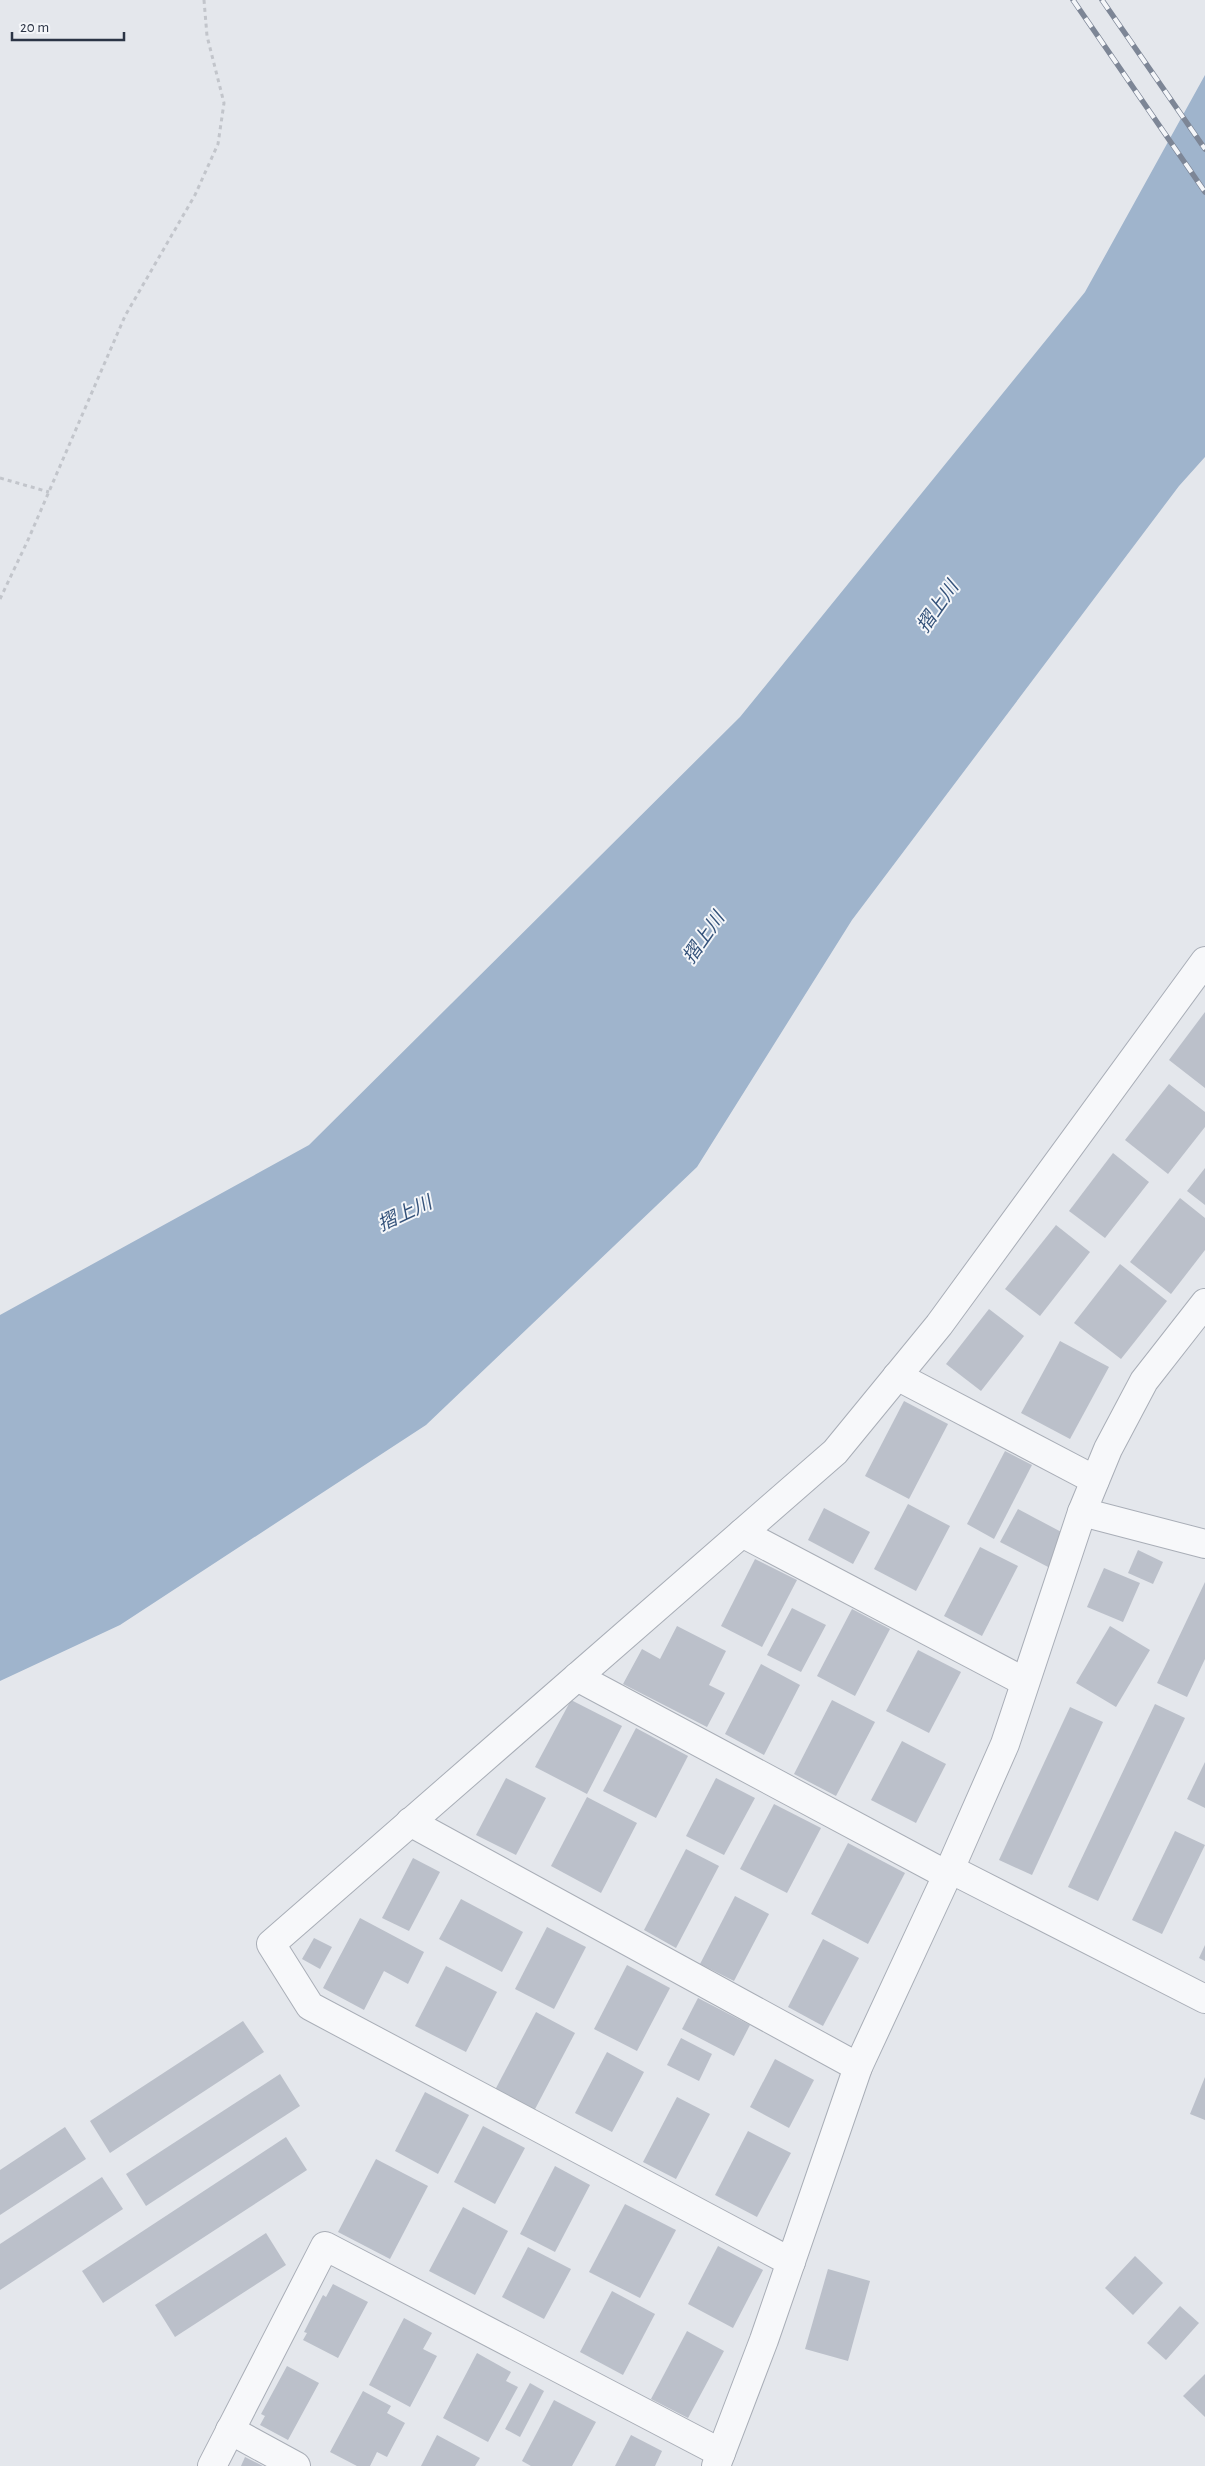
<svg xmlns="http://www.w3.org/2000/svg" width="1205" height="2466" font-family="'Alegreya Sans','Noto Sans JP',sans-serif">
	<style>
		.water { fill: #9fb4cc }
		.building { fill: #bbc0ca }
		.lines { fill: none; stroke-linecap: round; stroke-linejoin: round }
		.minor-casing { stroke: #a9aeb7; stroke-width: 30 }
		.path { stroke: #c2c5cb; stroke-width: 3; stroke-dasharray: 4 4; stroke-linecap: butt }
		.minor { stroke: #f7f8fa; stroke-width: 28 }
		.rail-casing { stroke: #7d8696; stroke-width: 5.5 }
		.rail { stroke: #f4f6f9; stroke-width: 4; stroke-dasharray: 11; stroke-linecap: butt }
		.labels { text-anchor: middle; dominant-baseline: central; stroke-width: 4; stroke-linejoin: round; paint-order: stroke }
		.water-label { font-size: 19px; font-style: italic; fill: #34527a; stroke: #f4f6f9 }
	</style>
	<rect width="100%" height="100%" fill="#e4e7ec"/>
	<!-- water -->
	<polygon class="water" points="1205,75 1205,457 1179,486 852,920 697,1167 426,1425 120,1625 0,1681 0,1315 309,1145 740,717 1085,292"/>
	<!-- building -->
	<g class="building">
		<polygon points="1205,1012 1205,1088 1169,1060"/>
		<polygon points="1169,1084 1205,1112 1205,1127 1168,1174 1125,1140"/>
		<polygon points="1113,1153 1149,1182 1105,1238 1069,1211"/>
		<polygon points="1205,1168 1205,1205 1187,1191"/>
		<polygon points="1180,1198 1205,1218 1205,1250 1171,1294 1130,1262"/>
		<polygon points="1056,1225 1090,1252 1040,1316 1005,1289"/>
		<polygon points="1120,1264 1167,1301 1121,1359 1074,1323"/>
		<polygon points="989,1309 1024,1336 981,1391 946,1364"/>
		<polygon points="1060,1341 1109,1367 1070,1439 1021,1413"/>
		<polygon points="904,1401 948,1424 909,1499 865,1476"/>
		<polygon points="1005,1451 1032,1465 994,1539 967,1524"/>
		<polygon points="908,1504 950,1526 916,1591 874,1569"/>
		<polygon points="824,1508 870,1532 853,1564 808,1540"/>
		<polygon points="1018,1509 1067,1535 1050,1568 1000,1542"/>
		<polygon points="980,1547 1018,1566 982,1636 944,1616"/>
		<polygon points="1138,1550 1163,1562 1153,1584 1128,1573"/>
		<polygon points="755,1559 797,1580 762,1647 721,1626"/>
		<polygon points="1104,1568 1140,1583 1123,1622 1087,1607"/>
		<polygon points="1205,1582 1205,1659 1187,1697 1157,1683"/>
		<polygon points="792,1608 826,1625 801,1672 767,1655"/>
		<polygon points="852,1609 890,1629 855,1696 817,1676"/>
		<polygon points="677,1626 726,1651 709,1685 725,1693 707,1727 623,1684 642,1649 660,1659"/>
		<polygon points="1110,1626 1150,1650 1116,1707 1076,1683"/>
		<polygon points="918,1650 961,1672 929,1733 886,1711"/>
		<polygon points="761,1664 800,1685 764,1755 725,1734"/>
		<polygon points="571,1700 622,1726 587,1794 535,1767"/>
		<polygon points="832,1700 875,1722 836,1796 794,1774"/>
		<polygon points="1155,1704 1185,1718 1098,1901 1068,1887"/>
		<polygon points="1070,1707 1103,1722 1032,1875 999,1860"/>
		<polygon points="636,1728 688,1756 656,1818 603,1791"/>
		<polygon points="902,1741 946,1764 916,1823 871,1800"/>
		<polygon points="1205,1762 1205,1808 1187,1799"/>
		<polygon points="506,1778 546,1798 516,1855 476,1835"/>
		<polygon points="716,1778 755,1798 724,1855 686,1836"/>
		<polygon points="587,1797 637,1823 601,1893 551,1866"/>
		<polygon points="774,1804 821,1828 787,1893 740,1869"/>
		<polygon points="1175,1831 1205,1845 1162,1934 1132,1920"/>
		<polygon points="848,1843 905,1873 868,1944 811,1914"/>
		<polygon points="686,1849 719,1866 676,1948 644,1930"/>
		<polygon points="413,1858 440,1872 409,1931 382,1918"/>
		<polygon points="735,1896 769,1914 734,1981 700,1964"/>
		<polygon points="461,1899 523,1932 502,1972 439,1939"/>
		<polygon points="360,1918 424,1952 408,1984 384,1971 364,2010 323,1988"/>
		<polygon points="547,1927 586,1947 554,2009 515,1989"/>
		<polygon points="314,1938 332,1947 320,1969 302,1959"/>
		<polygon points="823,1939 859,1958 823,2026 788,2007"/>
		<polygon points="1205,1945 1205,1961 1199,1958"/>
		<polygon points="627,1965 670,1988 637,2051 594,2029"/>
		<polygon points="446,1966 497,1992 466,2052 415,2026"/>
		<polygon points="698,1998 750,2025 734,2056 682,2029"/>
		<polygon points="536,2012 575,2033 534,2111 495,2090"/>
		<polygon points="243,2021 264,2052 110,2153 90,2121"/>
		<polygon points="681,2038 712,2054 699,2081 667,2065"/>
		<polygon points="607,2052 644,2072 612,2132 575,2113"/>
		<polygon points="775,2059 814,2080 789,2128 750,2107"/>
		<polygon points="280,2074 300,2106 146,2206 126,2174"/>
		<polygon points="1205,2077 1205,2120 1190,2114"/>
		<polygon points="425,2092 469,2115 438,2174 395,2151"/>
		<polygon points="677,2097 710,2114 676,2179 643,2162"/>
		<polygon points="483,2126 525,2148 495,2204 454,2182"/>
		<polygon points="65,2127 86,2159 0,2215 0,2170"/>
		<polygon points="748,2131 791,2153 757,2217 715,2195"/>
		<polygon points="286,2137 307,2170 103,2303 82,2271"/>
		<polygon points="376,2159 428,2186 390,2259 338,2232"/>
		<polygon points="555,2166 590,2185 555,2252 520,2234"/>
		<polygon points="102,2177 123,2209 0,2290 0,2244"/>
		<polygon points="625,2204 676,2230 640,2298 589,2272"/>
		<polygon points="463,2207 508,2231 475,2295 429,2271"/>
		<polygon points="266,2233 286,2265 175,2337 155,2305"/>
		<polygon points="718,2246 763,2270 733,2328 688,2304"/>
		<polygon points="528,2247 571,2269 544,2319 502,2297"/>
		<polygon points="1135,2256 1163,2283 1133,2315 1105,2288"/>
		<polygon points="828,2269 870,2281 848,2361 805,2349"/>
		<polygon points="333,2284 368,2302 338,2358 303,2340 307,2333 304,2332 323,2295 326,2297"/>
		<polygon points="612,2291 655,2314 623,2375 580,2352"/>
		<polygon points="1180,2306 1199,2323 1166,2360 1147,2343"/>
		<polygon points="404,2318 432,2333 423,2349 437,2356 410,2407 369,2385"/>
		<polygon points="687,2331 724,2351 688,2418 651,2399"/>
		<polygon points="477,2353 511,2372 506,2381 518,2387 488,2442 443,2418"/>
		<polygon points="287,2366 319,2383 288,2440 260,2425 265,2416 261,2414"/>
		<polygon points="1205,2374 1205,2417 1183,2396"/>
		<polygon points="530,2383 544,2391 520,2437 505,2429"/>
		<polygon points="363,2391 391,2406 387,2413 405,2423 387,2457 377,2452 370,2466 357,2466 330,2452"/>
		<polygon points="554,2400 596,2422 572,2466 531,2466 522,2461"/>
		<polygon points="437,2435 480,2458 475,2466 421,2466"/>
		<polygon points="631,2435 662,2451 655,2466 615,2466"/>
		<polygon points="245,2457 263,2466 241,2466"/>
	</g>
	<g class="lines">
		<!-- minor casing -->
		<g class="minor-casing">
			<g id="minor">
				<polyline points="897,1376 1095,1480"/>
				<polyline points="1082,1512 1205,1544"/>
				<polyline points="742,1533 1025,1682"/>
				<polyline points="577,1677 947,1875"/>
				<polyline points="410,1822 858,2067"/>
				<polyline points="950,1869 1205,1999"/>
				<polyline points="791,2262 310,2006 271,1944 835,1452 939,1325 1205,961"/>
				<polyline points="230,2430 296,2466"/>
				<polyline points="212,2466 325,2246 721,2453"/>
				<polyline points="716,2466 764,2340 858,2067 950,1869 1005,1744 1082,1512 1108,1449 1144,1381 1205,1303"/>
			</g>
		</g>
		<!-- path -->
		<g class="path">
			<polyline points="0,478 49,492"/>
			<polyline points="0,599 28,540 125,316 195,195 218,144 224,103 207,36 204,0"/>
		</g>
		<!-- minor -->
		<use href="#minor" class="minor"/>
		<!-- rail casing -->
		<g class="rail-casing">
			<g id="rail">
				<polyline points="1073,0 1205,192"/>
				<polyline points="1102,0 1205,149"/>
			</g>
		</g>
		<!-- rail -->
		<use href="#rail" class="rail"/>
	</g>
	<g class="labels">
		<!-- water labels -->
		<g class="water-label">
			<text transform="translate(938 607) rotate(-55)">摺上川</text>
			<text transform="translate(704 938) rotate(-55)">摺上川</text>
			<text transform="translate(405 1214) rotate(-25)">摺上川</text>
		</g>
	</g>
	<!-- scale -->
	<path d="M12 32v8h112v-8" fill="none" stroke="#2b3445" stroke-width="2.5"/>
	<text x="20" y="32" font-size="15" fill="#2b3445" stroke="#f4f6f9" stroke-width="4" paint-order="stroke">20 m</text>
</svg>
